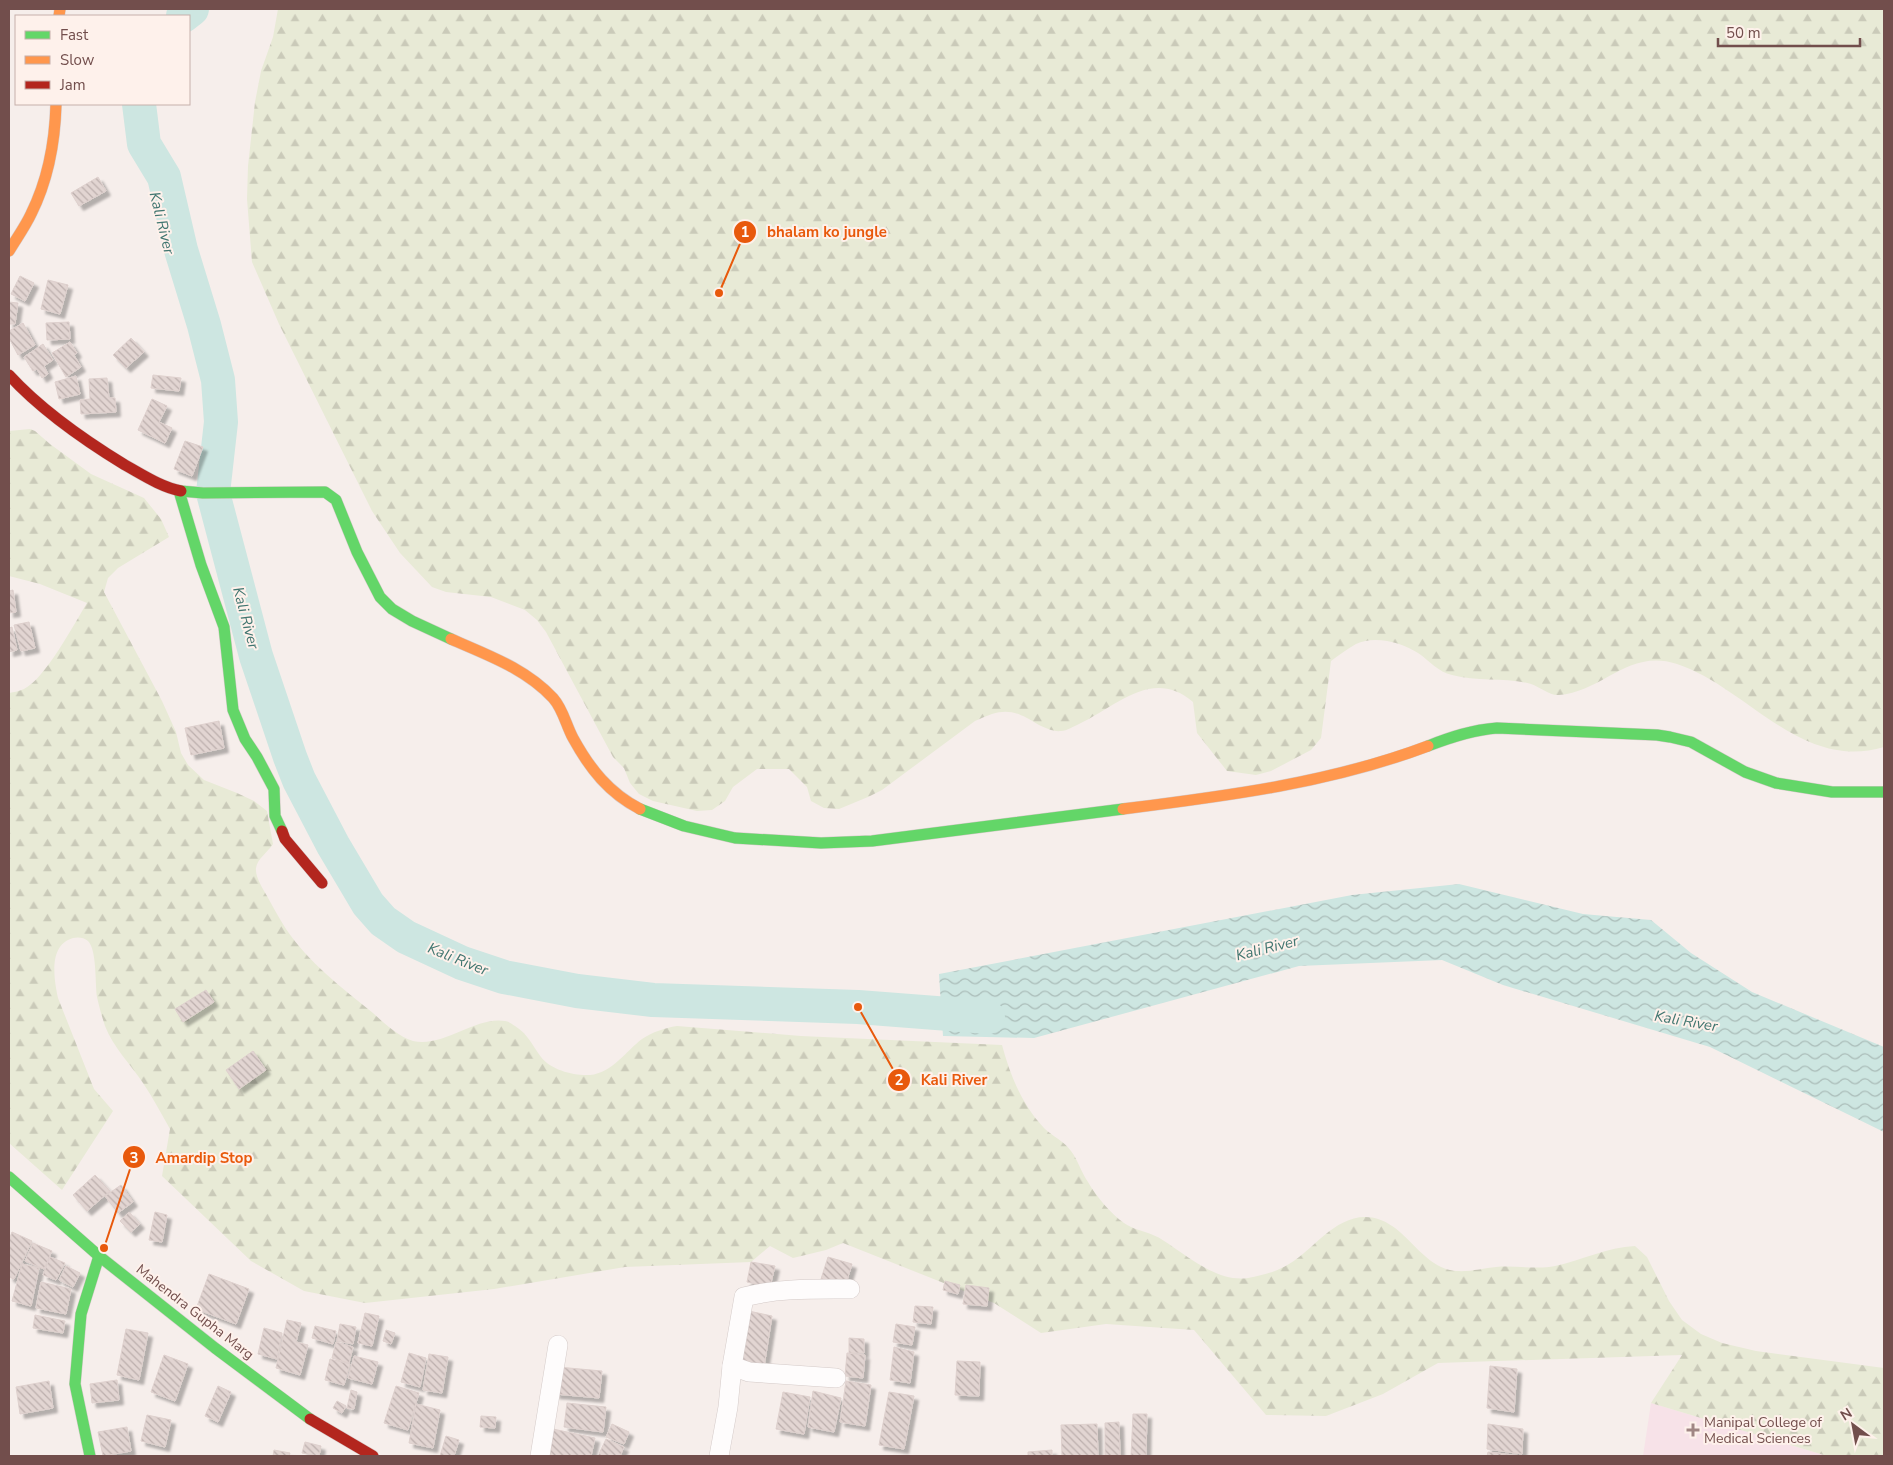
<svg xmlns="http://www.w3.org/2000/svg" width="1893" height="1465" font-family="'Nunito Sans',sans-serif">
	<style>
		.medical { fill: #f7e2e8 }
		.forest { fill: url(#forest-firs) }
		.water { fill: url(#water-waves) }
		.lines { fill: none; stroke-linecap: round; stroke-linejoin: round }
		.river { stroke: #cde6e1; stroke-width: 34 }
		.building { fill: url(#building-back-hatch); stroke: #ded0cd; filter: url(#shadow) }
		.street-casing { stroke: #d4cac8; stroke-width: 20 }
		.fast-casing { stroke: #d6cac9; stroke-width: 12 }
		.slow-casing { stroke: #d6cac9; stroke-width: 12 }
		.jam-casing { stroke: #d6cac9; stroke-width: 12 }
		.street { stroke: #fefcfc; stroke-width: 19 }
		.fast { stroke: #63d668; stroke-width: 11 }
		.slow { stroke: #ff974d; stroke-width: 11 }
		.jam { stroke: #b3261e; stroke-width: 11 }
		.poi-dot { fill: #a08684; stroke: #fef1eb; stroke-width: 2 }
		.labels { text-anchor: middle; dominant-baseline: central; stroke-width: 4; stroke-linejoin: round; paint-order: stroke }
		.street-label { font-size: 14px; fill: #724e4c; stroke: #fef1eb }
		.poi-label { font-size: 14px; fill: #724e4c; stroke: #fef1eb; text-anchor: start }
		.water-label { font-size: 15px; font-style: italic; fill: #417670; stroke: #fef1eb }
		.leader { fill: none; stroke: #e8590c; stroke-width: 2 }
		.callout-dot { fill: #e8590c; stroke: #fef1eb; stroke-width: 2 }
		.mark-label { font-size: 15px; text-anchor: middle; font-weight: bold; fill: #fff }
		.callout-label { font-size: 15px; text-anchor: middle; font-weight: bold; fill: #e8590c; stroke: #fef1eb; stroke-width: 4; stroke-linejoin: round; paint-order: stroke }
	</style>
	<defs>
		<pattern id="forest-firs" width="22" height="20" patternUnits="userSpaceOnUse" patternTransform="scale(1.25)"><rect width="22" height="20" fill="#e8ead6"/><path d="M5 1l3.5 6h-7zM16 11l3.5 6h-7z" fill="#cacab9"/></pattern>
		<pattern id="water-waves" width="16" height="10" patternUnits="userSpaceOnUse" patternTransform="scale(1.25)"><rect width="16" height="10" fill="#cde6e1"/><path d="M0 5q4-4 8 0t8 0" fill="none" stroke="#abbdb9"/></pattern>
		<pattern id="building-back-hatch" width="6" height="6" patternUnits="userSpaceOnUse" patternTransform="scale(1.25)"><rect width="6" height="6" fill="#e2d5d2"/><path d="M-1 5l2 2M0 0l6 6M5-1l2 2" fill="none" stroke="#bcafad"/></pattern>
		<filter id="shadow"><feDropShadow dx="4.5" dy="4.5" stdDeviation="1" flood-color="#0004"/></filter>
	</defs>
	<rect width="100%" height="100%" fill="#f6eeeb"/>
	<!-- medical -->
	<polygon class="medical" points="1651,1403 1827,1456 1643,1456"/>
	<!-- forest -->
	<g class="forest">
		<path d="M278,9H1884V747C1801,772 1747,687 1677,664C1628,648 1603,692 1559,695C1550,696 1540,687 1531,684C1506,677 1478,682 1452,675C1438,672 1430,661 1418,653C1402,642 1374,635 1356,644C1347,649 1339,655 1331,661L1321,738L1311,750L1271,771L1256,775L1227,771L1197,733L1193,702C1152,667 1116,707 1079,724C1074,726 1067,731 1061,731C1054,732 1045,728 1039,725C1013,709 1004,707 975,721L882,790L868,797L839,809L824,808L811,801L807,787L789,769H757L733,787L725,801L712,810L697,811L653,801L639,794L630,783L624,768L613,757L546,632L537,620L525,610L491,597L446,592L432,587L400,553L372,511L279,324L252,262L247,199L248,166L255,102L261,71L273,37Z"/>
		<path d="M30,429L35,431L50,444L91,474L144,498L161,519L169,537L118,568L108,578L104,592L162,701L176,732L181,753L188,765L204,780L237,793L254,801L267,811L273,844C268,852 257,859 256,868C255,877 263,889 267,896C273,907 279,918 286,929C308,962 342,988 373,1013C384,1023 399,1037 413,1041C443,1048 476,1016 505,1021C508,1021 512,1024 515,1026C528,1034 532,1045 541,1057C551,1070 574,1076 590,1075C612,1073 626,1051 642,1039C653,1032 664,1028 677,1026L801,1036L1002,1045C1010,1075 1022,1105 1044,1128C1052,1136 1064,1141 1071,1151C1078,1160 1081,1172 1088,1182C1096,1196 1111,1214 1124,1223C1132,1229 1144,1231 1153,1235C1161,1238 1167,1243 1173,1247C1195,1262 1221,1282 1248,1278C1263,1275 1276,1272 1289,1264C1313,1250 1334,1217 1365,1217C1405,1217 1419,1269 1457,1271C1470,1272 1484,1268 1496,1267C1515,1265 1537,1270 1555,1266C1583,1260 1607,1247 1635,1246L1647,1257L1669,1301L1682,1320L1701,1334L1722,1343L1756,1351L1884,1368V1456H1827L1651,1403L1682,1355L1438,1363L1383,1394L1326,1416L1266,1415L1194,1330L1106,1324L1041,1333L994,1303L843,1243L826,1250L793,1258L770,1246L751,1262L625,1267L494,1289L365,1303L304,1291L251,1261L162,1176L170,1129C161,1113 153,1098 143,1083C131,1065 113,1047 105,1026C102,1017 99,1006 97,997C95,983 97,950 88,941C84,937 77,937 73,938C48,945 54,979 58,998L94,1089L113,1111L62,1190L9,1143V693C14,692 20,691 24,689C45,679 74,624 87,603L40,584L9,576V431Z"/>
	</g>
	<!-- water -->
	<polygon class="water" points="1459,884 1583,914 1651,920 1691,953 1752,992 1884,1047 1884,1132 1710,1047 1503,985 1442,960 1299,966 1034,1038 943,1036 939,974 1352,895"/>
	<g class="lines">
		<!-- river -->
		<g class="river">
			<polyline points="183,16 192,9"/>
			<polyline points="139,104 144,144 164,177 181,250 204,325 218,380 221,422 213,493 256,656 290,757 299,780 333,845 368,904 383,921 406,937 462,963 504,977 577,991 653,1000 858,1007 988,1017"/>
		</g>
	</g>
	<!-- building -->
	<g class="building">
		<polygon points="98,177 106,191 79,206 71,193"/>
		<polygon points="20,276 34,283 25,301 11,294"/>
		<polygon points="48,280 68,285 60,314 41,309"/>
		<polygon points="9,302 18,303 15,324 9,324"/>
		<polygon points="69,322 70,339 47,340 46,323"/>
		<polygon points="23,323 35,345 18,355 9,338 9,331"/>
		<polygon points="131,338 144,352 126,368 113,355"/>
		<polygon points="70,342 77,353 74,355 81,367 66,377 52,353"/>
		<polygon points="43,344 53,360 44,366 48,374 42,378 37,369 33,371 24,357"/>
		<polygon points="153,375 181,378 179,391 151,388"/>
		<polygon points="76,376 80,394 59,399 55,382"/>
		<polygon points="107,378 109,398 115,398 116,412 81,414 80,400 90,399 89,379"/>
		<polygon points="152,399 167,406 159,422 172,428 165,443 138,430"/>
		<polygon points="185,441 203,447 192,476 174,469"/>
		<polygon points="13,590 16,612 9,613 9,591"/>
		<polygon points="29,622 35,648 21,651 14,625"/>
		<polygon points="12,627 17,650 9,652 9,628"/>
		<polygon points="219,721 224,748 191,755 185,728"/>
		<polygon points="206,990 214,1002 183,1022 175,1009"/>
		<polygon points="253,1051 266,1070 239,1089 226,1070"/>
		<polygon points="95,1175 110,1191 87,1211 73,1195"/>
		<polygon points="121,1185 133,1202 118,1213 105,1196"/>
		<polygon points="129,1212 140,1224 131,1232 120,1221"/>
		<polygon points="155,1212 167,1215 162,1242 149,1240"/>
		<polygon points="12,1232 32,1241 14,1279 9,1277 9,1240"/>
		<polygon points="33,1243 52,1251 44,1269 25,1261"/>
		<polygon points="50,1257 65,1263 56,1280 43,1275"/>
		<polygon points="828,1257 852,1264 845,1287 821,1279"/>
		<polygon points="751,1262 775,1266 770,1287 747,1282"/>
		<polygon points="22,1264 39,1268 31,1306 12,1301"/>
		<polygon points="66,1266 80,1273 73,1287 59,1280"/>
		<polygon points="209,1274 249,1289 236,1324 196,1309"/>
		<polygon points="945,1281 960,1285 958,1294 943,1290"/>
		<polygon points="41,1282 71,1289 66,1314 36,1308"/>
		<polygon points="966,1285 989,1288 987,1306 963,1304"/>
		<polygon points="915,1306 933,1307 931,1324 913,1322"/>
		<polygon points="744,1310 772,1316 764,1367 737,1363"/>
		<polygon points="365,1313 379,1316 372,1346 358,1343"/>
		<polygon points="35,1315 65,1321 63,1333 33,1328"/>
		<polygon points="287,1320 301,1323 296,1342 308,1345 300,1375 276,1368"/>
		<polygon points="340,1324 356,1327 353,1344 337,1341"/>
		<polygon points="896,1324 915,1327 912,1345 893,1342"/>
		<polygon points="315,1326 336,1331 333,1344 312,1338"/>
		<polygon points="264,1328 282,1333 277,1359 258,1354"/>
		<polygon points="126,1329 148,1333 139,1380 117,1375"/>
		<polygon points="386,1330 395,1333 391,1344 383,1341"/>
		<polygon points="849,1338 864,1339 864,1353 849,1353"/>
		<polygon points="336,1342 353,1347 349,1363 332,1358"/>
		<polygon points="894,1347 914,1352 910,1383 890,1380"/>
		<polygon points="409,1353 426,1358 420,1387 401,1382"/>
		<polygon points="847,1353 865,1355 863,1378 845,1376"/>
		<polygon points="429,1354 448,1357 442,1393 423,1390"/>
		<polygon points="164,1355 188,1364 175,1401 151,1392"/>
		<polygon points="354,1356 378,1362 372,1384 348,1378"/>
		<polygon points="330,1359 350,1364 344,1385 325,1380"/>
		<polygon points="957,1361 980,1362 979,1396 955,1395"/>
		<polygon points="1490,1366 1517,1369 1514,1412 1487,1408"/>
		<polygon points="558,1367 602,1371 599,1398 555,1394"/>
		<polygon points="117,1380 119,1400 92,1403 90,1384"/>
		<polygon points="49,1381 53,1408 20,1414 16,1387"/>
		<polygon points="846,1381 871,1385 865,1426 840,1422"/>
		<polygon points="218,1386 231,1392 218,1422 205,1416"/>
		<polygon points="396,1386 419,1393 408,1430 384,1423"/>
		<polygon points="351,1390 357,1392 354,1409 347,1408"/>
		<polygon points="813,1391 841,1398 834,1432 808,1427"/>
		<polygon points="783,1392 810,1397 804,1434 776,1429"/>
		<polygon points="889,1392 914,1396 904,1449 879,1445"/>
		<polygon points="337,1401 346,1406 342,1413 333,1408"/>
		<polygon points="567,1403 606,1407 603,1432 564,1427"/>
		<polygon points="416,1404 440,1410 433,1448 409,1443"/>
		<polygon points="1133,1414 1147,1414 1146,1456 1131,1456"/>
		<polygon points="147,1415 171,1420 165,1447 141,1441"/>
		<polygon points="481,1416 496,1417 495,1428 480,1427"/>
		<polygon points="1119,1422 1120,1456 1105,1456 1105,1423"/>
		<polygon points="612,1424 629,1432 624,1444 606,1437"/>
		<polygon points="1097,1424 1098,1456 1062,1456 1061,1425"/>
		<polygon points="1488,1424 1523,1429 1522,1454 1487,1449"/>
		<polygon points="127,1427 131,1451 103,1456 98,1432"/>
		<polygon points="553,1429 595,1438 591,1456 547,1456"/>
		<polygon points="446,1436 459,1440 454,1456 440,1456"/>
		<polygon points="606,1439 624,1447 620,1456 598,1456"/>
		<polygon points="305,1442 321,1446 319,1456 302,1453"/>
		<polygon points="274,1450 290,1453 289,1456 273,1456"/>
		<polygon points="1052,1450 1052,1456 1028,1456 1028,1452"/>
		<polygon points="1488,1452 1522,1456 1487,1456"/>
	</g>
	<g class="lines">
		<!-- street casing -->
		<g class="street-casing">
			<g id="street">
				<path d="M732,1366L744,1297C778,1288 815,1289 850,1289"/>
				<polyline points="540,1456 558,1345"/>
				<polyline points="719,1456 728,1407 732,1366 749,1372 836,1378"/>
			</g>
		</g>
		<!-- fast casing -->
		<g class="fast-casing">
			<g id="fast">
				<polyline points="179,491 201,565 224,627 233,710 245,739 257,757 274,789 275,816 282,831"/>
				<polyline points="181,491 203,493 325,492 336,500 357,552 380,597 392,609 412,621 451,639"/>
				<path d="M1428,746C1451,737 1472,730 1497,728L1657,735L1670,737L1691,742L1745,772L1776,783L1832,792H1884"/>
				<polyline points="640,809 684,826 735,838 821,843 872,841 1123,809"/>
				<polyline points="9,1177 99,1256 215,1348 310,1419"/>
				<polyline points="90,1456 75,1384 81,1314 99,1256"/>
			</g>
		</g>
		<!-- slow casing -->
		<g class="slow-casing">
			<g id="slow">
				<polyline points="59,16 60,9"/>
				<path d="M9,251C16,239 25,227 31,214C48,180 55,142 56,104"/>
				<path d="M451,639C487,655 525,668 553,698C563,709 566,725 573,738C590,769 609,793 640,809"/>
				<path d="M1123,809C1226,796 1330,783 1428,746"/>
			</g>
		</g>
		<!-- jam casing -->
		<g class="jam-casing">
			<g id="jam">
				<path d="M9,375C42,411 84,440 125,465C143,475 161,487 181,491"/>
				<polyline points="282,831 285,839 322,883"/>
				<polyline points="310,1419 373,1456"/>
			</g>
		</g>
		<!-- street -->
		<use href="#street" class="street"/>
		<!-- fast -->
		<use href="#fast" class="fast"/>
		<!-- slow -->
		<use href="#slow" class="slow"/>
		<!-- jam -->
		<use href="#jam" class="jam"/>
	</g>
	<!-- markers -->
	<path class="poi-dot" d="M1690.5 1422.5h5v5h5v5h-5v5h-5v-5h-5v-5h5z"/>
	<g class="labels">
		<!-- street labels -->
		<g class="street-label">
			<text transform="translate(195 1312) rotate(38)">Mahendra Gupha Marg</text>
		</g>
		<!-- poi labels -->
		<g class="poi-label">
			<text x="1704" y="1422">Manipal College of<tspan x="1704" dy="16">Medical Sciences</tspan></text>
		</g>
		<!-- water labels -->
		<g class="water-label">
			<text transform="translate(162 223) rotate(76)">Kali River</text>
			<text transform="translate(246 618) rotate(75)">Kali River</text>
			<text transform="translate(1267 948) rotate(-14)">Kali River</text>
			<text transform="translate(458 959) rotate(22)">Kali River</text>
			<text transform="translate(1686 1021) rotate(10)">Kali River</text>
		</g>
	</g>
	<!-- callouts -->
	<path class="leader" d="M719 293L745 232M858 1007L899 1080M104 1248L134 1157"/>
	<g class="callout-dot">
		<circle cx="719" cy="293" r="5"/>
		<circle cx="858" cy="1007" r="5"/>
		<circle cx="104" cy="1248" r="5"/>
		<circle cx="745" cy="232" r="12"/>
		<circle cx="899" cy="1080" r="12"/>
		<circle cx="134" cy="1157" r="12"/>
	</g>
	<g class="mark-label">
		<text x="745" y="237">1</text>
		<text x="899" y="1085">2</text>
		<text x="134" y="1163">3</text>
	</g>
	<g class="callout-label">
		<text x="827" y="237">bhalam ko jungle</text>
		<text x="954" y="1085">Kali River</text>
		<text x="204" y="1163">Amardip Stop</text>
	</g>
	<!-- border -->
	<rect width="1893" height="1465" fill="none" stroke="#724e4c" stroke-width="20"/>
	<!-- legend -->
	<rect x="15" y="15" width="175" height="90" fill="#fef1eb" stroke="#c6b0ab"/>
	<rect x="25" y="31" width="25" height="8" fill="#63d668" stroke="#c6b0ab"/>
	<text x="60" y="40" font-size="15" fill="#724e4c">Fast</text>
	<rect x="25" y="56" width="25" height="8" fill="#ff974d" stroke="#c6b0ab"/>
	<text x="60" y="65" font-size="15" fill="#724e4c">Slow</text>
	<rect x="25" y="81" width="25" height="8" fill="#b3261e" stroke="#c6b0ab"/>
	<text x="60" y="90" font-size="15" fill="#724e4c">Jam</text>
	<!-- north arrow -->
	<g transform="translate(1853 1425) rotate(328)" stroke="#fef1eb" stroke-width="4" paint-order="stroke">
	<path d="M0-4L9 19L0 12L-9 19Z" fill="#724e4c"/>
	<text y="-8" font-size="14" font-weight="bold" text-anchor="middle" fill="#724e4c">N</text>
	</g>
	<!-- scale -->
	<path d="M1718 38v8h142v-8" fill="none" stroke="#724e4c" stroke-width="2.5"/>
	<text x="1726" y="38" font-size="15" fill="#724e4c" stroke="#fef1eb" stroke-width="4" paint-order="stroke">50 m</text>
</svg>
